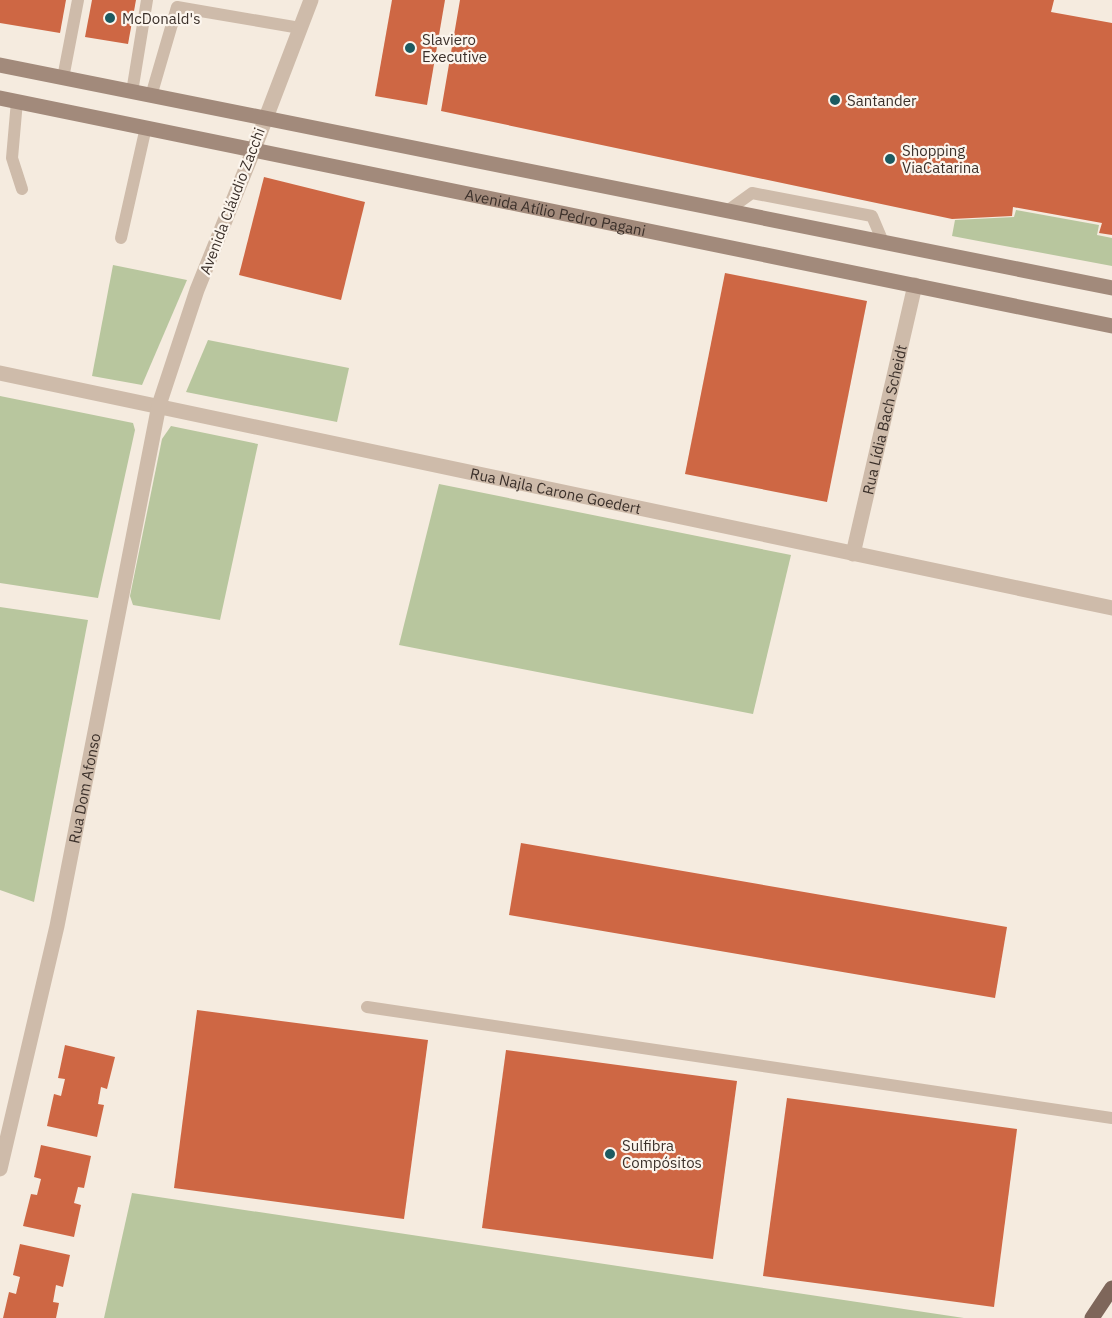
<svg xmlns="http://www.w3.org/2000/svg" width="1112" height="1318" font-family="'IBM Plex Sans',sans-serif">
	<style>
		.green { fill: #b8c69e }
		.building { fill: #ce6744 }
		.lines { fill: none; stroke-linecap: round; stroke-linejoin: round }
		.service { stroke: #cebbaa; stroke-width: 12 }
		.minor { stroke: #cebbaa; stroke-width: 15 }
		.tertiary { stroke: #cebbaa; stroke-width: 15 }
		.secondary { stroke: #a28a7b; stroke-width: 15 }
		.primary { stroke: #7e665a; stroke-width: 15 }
		.poi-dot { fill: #1c5b61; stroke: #fcf5ed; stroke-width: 2 }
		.labels { text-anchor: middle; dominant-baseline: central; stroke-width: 4.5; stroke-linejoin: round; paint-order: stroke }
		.poi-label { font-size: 15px; fill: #3b302a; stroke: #fcf5ed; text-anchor: start }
		.street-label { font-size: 15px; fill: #3b302a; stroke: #fcf5ed }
	</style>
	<rect width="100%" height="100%" fill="#f5ebdf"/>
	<!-- green -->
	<g class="green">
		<polygon points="1016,210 1099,225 1097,235 1112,238 1112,266 952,236 955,220 1014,217"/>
		<polygon points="113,265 187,280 142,385 92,376"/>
		<polygon points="208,340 349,368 337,422 186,392"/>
		<polygon points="0,396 133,423 135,430 98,598 0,583"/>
		<polygon points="171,426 258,444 220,620 133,605 130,596 162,439"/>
		<polygon points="439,484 791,555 753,714 399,645"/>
		<polygon points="0,607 88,620 34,902 0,890"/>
		<polygon points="132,1193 964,1318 104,1318"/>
	</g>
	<!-- building -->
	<g class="building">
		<polygon points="0,0 66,0 60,33 0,23"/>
		<polygon points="92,0 136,0 128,44 85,37"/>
		<polygon points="392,0 445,0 427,105 375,96"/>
		<polygon points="460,0 1054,0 1051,12 1112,23 1112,235 1099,233 1102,223 1013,207 1012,216 952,219 441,111"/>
		<polygon points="264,177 365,202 341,300 239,275"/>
		<polygon points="725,273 867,301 827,502 685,474"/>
		<polygon points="521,843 1007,927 995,998 509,915"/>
		<polygon points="197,1010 428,1040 404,1219 174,1188"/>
		<polygon points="65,1045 115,1057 107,1089 101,1087 98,1104 104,1105 97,1137 47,1126 54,1094 61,1096 65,1079 58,1078"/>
		<polygon points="506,1050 737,1081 713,1259 482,1228"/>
		<polygon points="787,1098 1017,1129 994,1307 763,1276"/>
		<polygon points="41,1145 91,1156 84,1188 78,1187 74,1203 81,1205 74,1237 23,1226 31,1194 37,1195 41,1179 34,1177"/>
		<polygon points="20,1244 70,1255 63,1287 56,1285 53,1302 59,1303 56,1318 3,1318 9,1292 16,1294 20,1277 13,1275"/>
	</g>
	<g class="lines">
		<!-- service -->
		<g class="service">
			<polyline points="63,78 78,0"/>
			<polyline points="132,92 147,0"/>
			<polyline points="151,96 177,7 300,28"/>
			<polyline points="17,101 12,158 22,189"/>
			<polyline points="727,211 752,193 872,216 883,242"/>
			<polyline points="121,238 146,127"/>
			<polyline points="367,1007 1112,1118"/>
		</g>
		<!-- minor -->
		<g class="minor">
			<path id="s1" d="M0,373L1112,608"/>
			<path id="s2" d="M853,554L915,285"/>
			<path id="s3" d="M0,1169L57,926L159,405L197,290L254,149"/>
		</g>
		<!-- tertiary -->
		<polyline class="tertiary" points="254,149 311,0"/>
		<!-- secondary -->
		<g class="secondary">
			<polyline points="0,65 1112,288"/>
			<path id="s4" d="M0,98L1112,326"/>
		</g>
		<!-- primary -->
		<polyline class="primary" points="1092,1318 1112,1288"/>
	</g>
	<!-- markers -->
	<g class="poi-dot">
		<circle cx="110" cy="18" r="6"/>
		<circle cx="410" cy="48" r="6"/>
		<circle cx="835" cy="100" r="6"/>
		<circle cx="890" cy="159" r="6"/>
		<circle cx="610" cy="1154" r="6"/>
	</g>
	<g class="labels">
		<!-- poi labels -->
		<g class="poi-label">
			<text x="122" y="18">McDonald's</text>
			<text x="422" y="39">Slaviero<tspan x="422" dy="17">Executive</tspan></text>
			<text x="847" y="100">Santander</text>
			<text x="902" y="150">Shopping<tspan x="902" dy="17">ViaCatarina</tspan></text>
			<text x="622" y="1145">Sulfibra<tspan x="622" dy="17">Compósitos</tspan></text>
		</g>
		<!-- street labels -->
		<g class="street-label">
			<text transform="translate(232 201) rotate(-69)">Avenida Cláudio Zacchi</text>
			<text stroke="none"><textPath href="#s4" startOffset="567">Avenida Atílio Pedro Pagani</textPath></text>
			<text stroke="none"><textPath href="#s2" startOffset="138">Rua Lídia Bach Scheidt</textPath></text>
			<text stroke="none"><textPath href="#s1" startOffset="568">Rua Najla Carone Goedert</textPath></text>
			<text stroke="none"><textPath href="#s3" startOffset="390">Rua Dom Afonso</textPath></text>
		</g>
	</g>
</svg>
